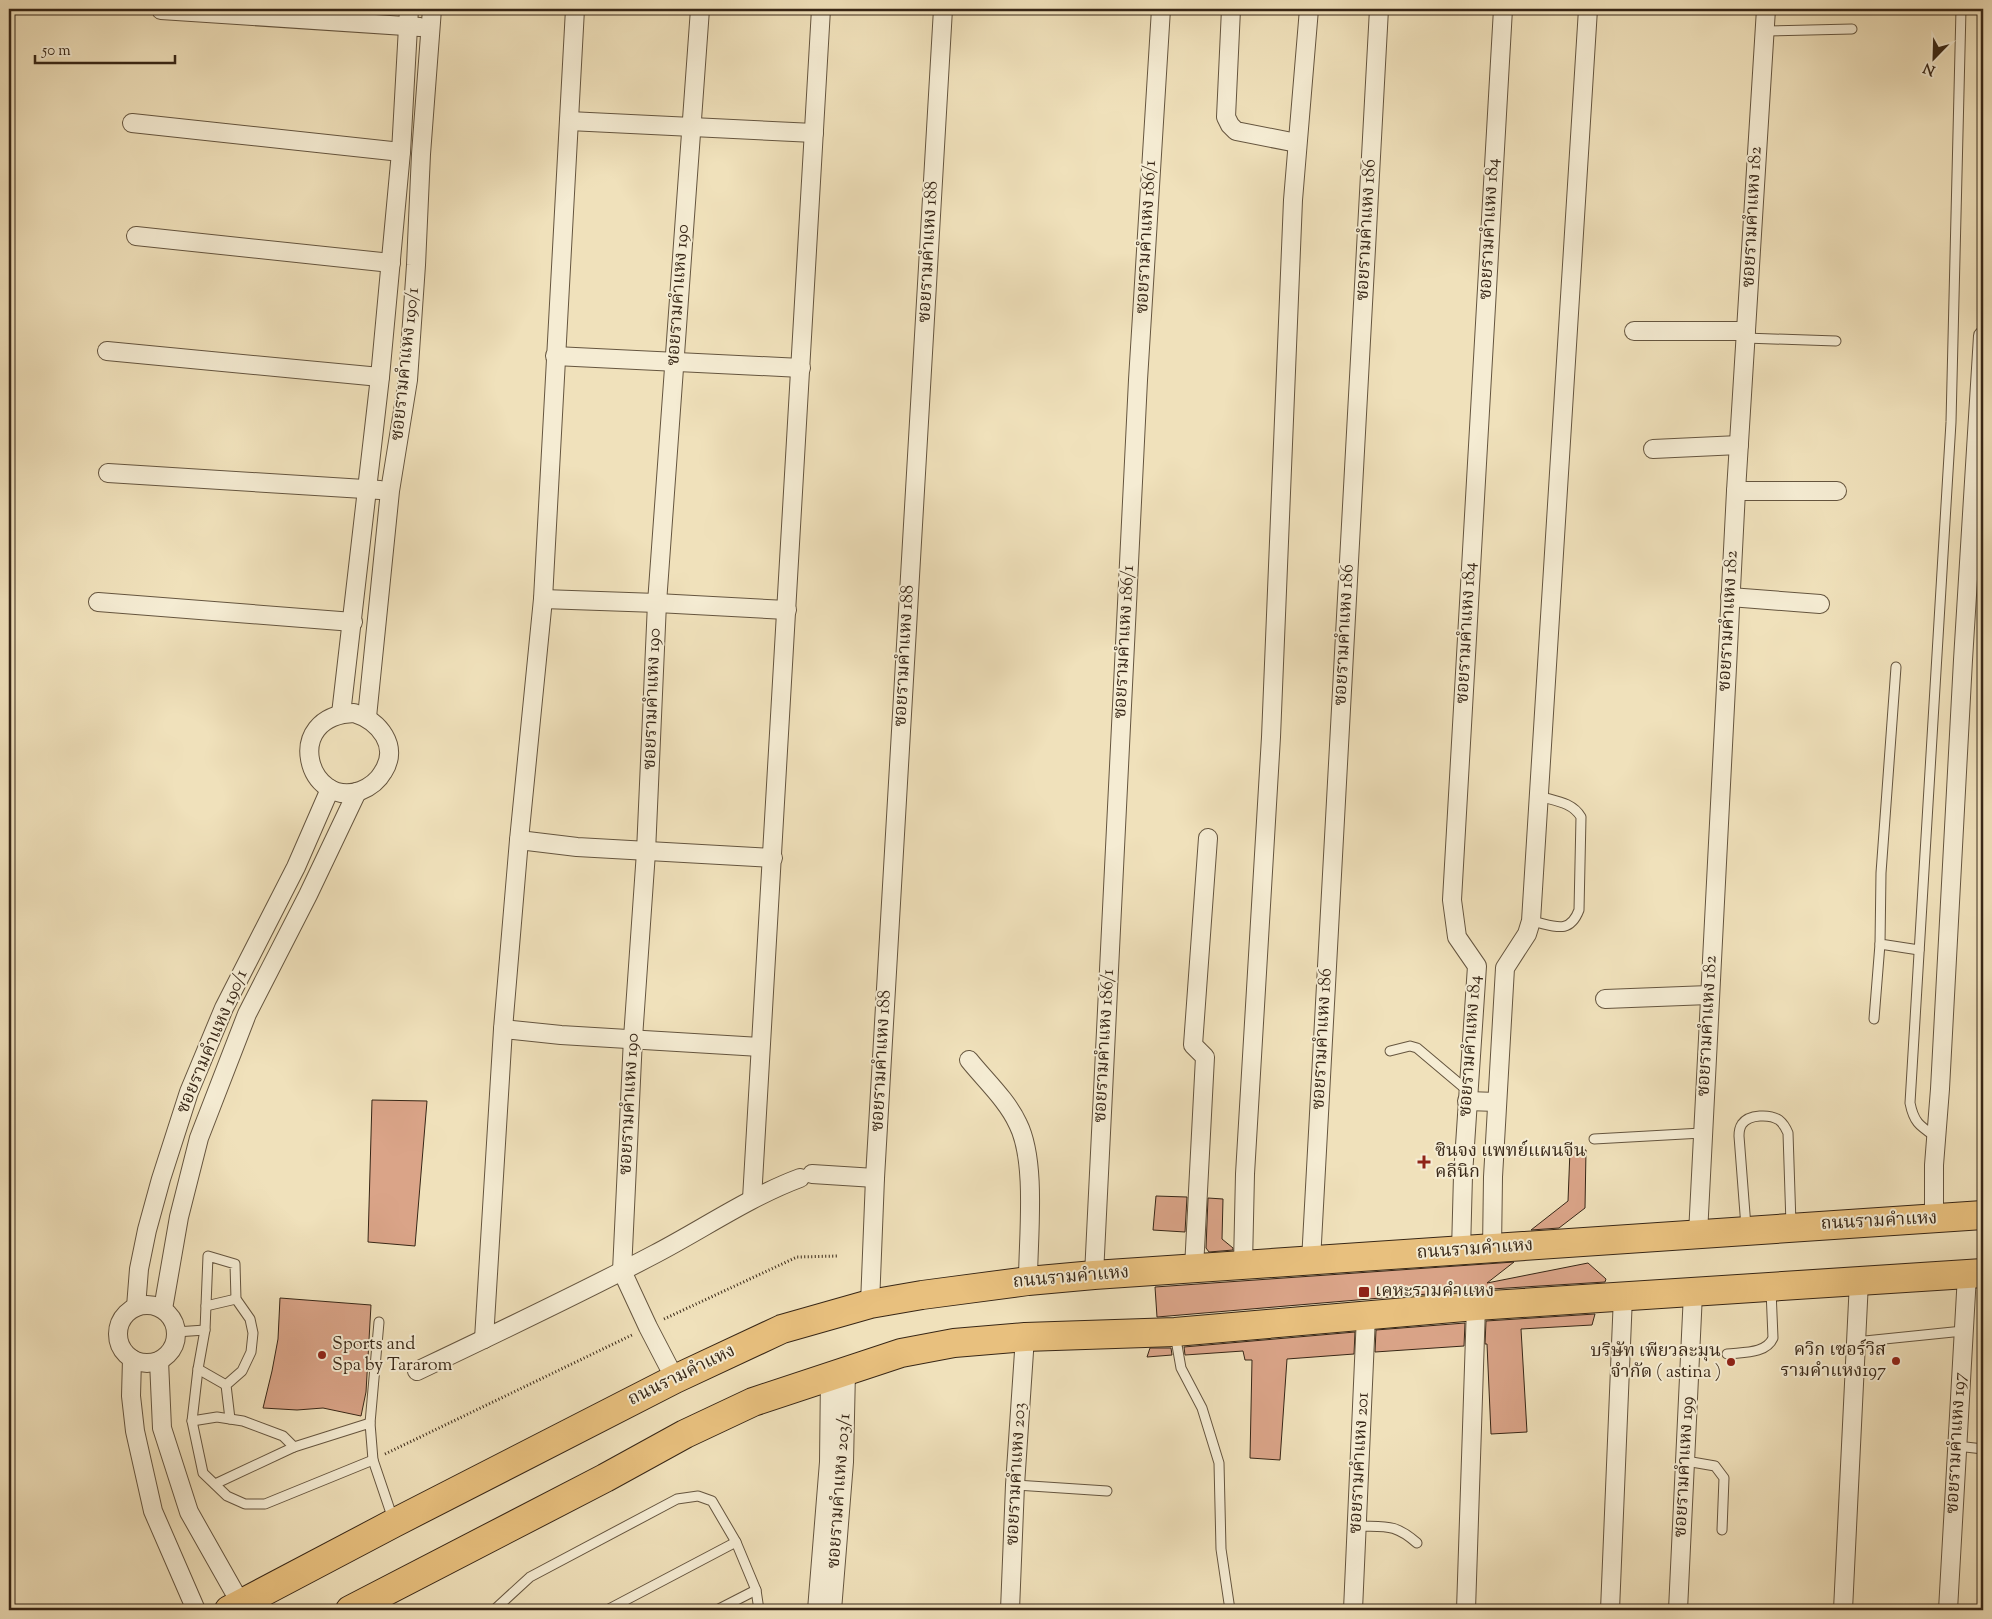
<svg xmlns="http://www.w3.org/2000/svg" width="1992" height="1619" font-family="'Sorts Mill Goudy','Noto Serif Thai',serif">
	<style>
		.building { fill: #daa488; stroke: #372616 }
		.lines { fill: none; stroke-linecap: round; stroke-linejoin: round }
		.lane-casing { stroke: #65553f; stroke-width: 11 }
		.street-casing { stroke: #65553f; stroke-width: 20 }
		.primary-casing { stroke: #372616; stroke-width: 30 }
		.path { stroke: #372616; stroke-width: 3; stroke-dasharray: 1 2.5; stroke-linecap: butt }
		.lane { stroke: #f5ecd3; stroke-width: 9 }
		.street { stroke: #f5ecd3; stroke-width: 18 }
		.primary { stroke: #e8c07e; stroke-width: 28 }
		.poi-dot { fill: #8f2418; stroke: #f5ecd3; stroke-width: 2 }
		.labels { text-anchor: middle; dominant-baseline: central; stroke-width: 4; stroke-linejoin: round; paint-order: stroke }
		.street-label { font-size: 18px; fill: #372616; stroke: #f5ecd3 }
		.poi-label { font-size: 18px; fill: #372616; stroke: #f5ecd3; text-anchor: start }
	</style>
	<rect width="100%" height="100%" fill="#f0e1bb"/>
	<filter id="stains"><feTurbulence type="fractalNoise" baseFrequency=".004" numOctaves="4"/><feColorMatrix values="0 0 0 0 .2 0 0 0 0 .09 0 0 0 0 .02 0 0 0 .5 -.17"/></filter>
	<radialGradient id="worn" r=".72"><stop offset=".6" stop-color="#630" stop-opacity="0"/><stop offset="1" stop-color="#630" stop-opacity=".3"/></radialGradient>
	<!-- building -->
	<g class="building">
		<polygon points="372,1100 427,1101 415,1246 368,1242"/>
		<polygon points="1570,1150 1586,1150 1585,1208 1559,1228 1531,1230 1568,1201"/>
		<polygon points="1156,1196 1187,1197 1185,1232 1153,1230"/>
		<polygon points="1208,1198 1223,1199 1222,1239 1233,1248 1233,1250 1209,1252 1206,1248"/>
		<polygon points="1514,1262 1487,1283 1588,1263 1606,1279 1605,1282 1475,1290 1157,1317 1155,1287"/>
		<polygon points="280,1298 371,1305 366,1392 361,1416 323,1408 297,1410 263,1408 272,1371 278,1339"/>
		<polygon points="1595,1314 1592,1325 1521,1329 1527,1432 1491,1434 1487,1344 1485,1344 1486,1321"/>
		<polygon points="1465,1323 1464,1346 1375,1352 1376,1330"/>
		<polygon points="1355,1332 1354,1354 1287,1359 1280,1460 1250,1458 1252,1360 1245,1360 1243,1351 1185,1355 1184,1347"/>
		<polygon points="1150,1348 1171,1348 1172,1355 1147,1357"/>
	</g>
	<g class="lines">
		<!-- lane casing -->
		<g class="lane-casing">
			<g id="lane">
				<polyline points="1764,31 1852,29"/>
				<polyline points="1745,338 1836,341"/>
				<polyline points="1896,667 1881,873 1880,944 1919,950"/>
				<path d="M1531,921C1553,925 1569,936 1579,910L1581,817C1572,802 1555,801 1539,796"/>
				<polyline points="1874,1019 1880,944"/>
				<polyline points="1390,1051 1410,1046 1417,1048 1468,1091"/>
				<path d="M1936,1137C1920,1126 1914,1123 1910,1103L1951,422L1961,9"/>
				<polyline points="1594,1139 1702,1133"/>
				<path d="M1746,1227L1739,1136C1739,1132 1740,1127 1742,1124C1749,1114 1770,1114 1779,1120C1784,1124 1786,1128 1788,1133L1791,1224"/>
				<polyline points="206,1306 236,1299"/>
				<polyline points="176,1332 205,1330"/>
				<polyline points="1175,1334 1181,1368 1202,1408 1219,1463 1221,1549 1230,1610"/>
				<polyline points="1855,1342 1963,1331"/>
				<path d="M1727,1354C1743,1352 1766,1354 1773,1338L1771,1290"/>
				<polyline points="198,1369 226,1385"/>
				<polyline points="230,1419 226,1385 242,1371 251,1352 253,1333 250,1319 236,1299 235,1264 208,1256 205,1330 198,1369 192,1421 203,1473 227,1496 245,1504 265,1504 373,1460"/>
				<polyline points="192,1421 217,1417 243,1421 283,1436 294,1447 370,1423 373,1460 393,1519"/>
				<polyline points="370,1423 379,1322"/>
				<polyline points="1957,1446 1983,1449"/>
				<polyline points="1686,1461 1715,1466 1724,1478 1722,1530"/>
				<polyline points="215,1484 294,1447"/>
				<polyline points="1015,1485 1107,1491"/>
				<path d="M1357,1526C1386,1527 1394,1523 1417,1543"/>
				<polyline points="494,1610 530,1577 677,1499 698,1496 712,1501 736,1542 756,1590 759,1610"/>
				<polyline points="607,1610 736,1542"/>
				<polyline points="717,1610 756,1590"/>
			</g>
		</g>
		<!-- street casing -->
		<g class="street-casing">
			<g id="street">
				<polyline points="1231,9 1226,117 1230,125 1236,131 1297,143"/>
				<polyline points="161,10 420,27"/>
				<polyline points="569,121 814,133"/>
				<polyline points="132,123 401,152"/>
				<polyline points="136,236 391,263"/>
				<polyline points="1634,331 1746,331"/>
				<polyline points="107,351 380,377"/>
				<polyline points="555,356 801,368"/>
				<polyline points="1653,449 1739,445"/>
				<polyline points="108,473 380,490"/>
				<polyline points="1736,491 1837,491"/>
				<polyline points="1730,597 1820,604"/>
				<polyline points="543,599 657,603 787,610"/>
				<polyline points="98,602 353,622"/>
				<path d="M354,713C379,721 400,746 383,772C378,781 370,787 360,791C308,809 281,716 354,713Z"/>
				<polyline points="341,714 380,377 401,152 409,9"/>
				<polyline points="367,717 390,491 408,380 416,265 421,154 432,9"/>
				<polyline points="519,840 577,847 773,858"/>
				<polyline points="1605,999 1709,995"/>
				<polyline points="503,1029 561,1035 760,1047"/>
				<path d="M969,1060C985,1080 1007,1100 1018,1124C1037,1162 1028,1238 1028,1281"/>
				<polyline points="1467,1101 1497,1102"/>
				<polyline points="812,1174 875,1178"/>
				<polyline points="752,1199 821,9"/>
				<polyline points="1934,1219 1934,1165 1940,1089 1963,660 1983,336"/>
				<polyline points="1698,1234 1736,491 1766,9"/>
				<polyline points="1492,1249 1493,1177 1505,968 1527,934 1531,921 1588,9"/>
				<polyline points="1461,1251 1463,1175 1477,966 1457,937 1452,900 1503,9"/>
				<polyline points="1311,1261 1379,9"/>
				<polyline points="1243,1264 1245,1174 1271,737 1293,200 1309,9"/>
				<polyline points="1194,1268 1205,1057 1193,1045 1208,838"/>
				<polyline points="1094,1275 1138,380 1161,9"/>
				<polyline points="870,1304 875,1178 943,9"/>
				<circle cx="147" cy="1334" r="29"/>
				<polyline points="136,1307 139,1269 147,1230 161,1179 189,1092 224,1008 296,867 330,789"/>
				<polyline points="163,1309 179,1217 199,1138 247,1014 308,895 357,792"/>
				<polyline points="484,1339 503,1029 519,840 543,599 575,9"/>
				<polyline points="132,1359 131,1396 135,1431 153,1511 196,1610"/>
				<polyline points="159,1361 162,1428 189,1512 241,1604"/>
				<path d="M417,1371C497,1333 577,1295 655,1254C703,1229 749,1197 800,1178"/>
				<polyline points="675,1379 648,1327 622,1271 633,1038 646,852 657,603 700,9"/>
				<polyline points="817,1610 829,1462 830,1375"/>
				<polyline points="832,1610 844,1462 846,1371"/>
				<polyline points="1010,1610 1015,1485 1025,1337"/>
				<polyline points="1353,1610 1366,1316"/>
				<polyline points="1466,1610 1476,1306"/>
				<polyline points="1610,1610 1623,1296"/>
				<polyline points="1678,1610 1693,1293"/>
				<polyline points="1843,1610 1859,1281"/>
				<polyline points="1948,1610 1967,1275"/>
			</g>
		</g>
		<!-- primary casing -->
		<g class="primary-casing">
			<g id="primary">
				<polyline points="229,1610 394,1523 675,1379 782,1329 870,1304 922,1295 1028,1281 1094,1275 1983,1215"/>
				<polyline points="350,1610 605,1478 685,1434 753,1402 901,1353 954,1343 1025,1337 1175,1332 1476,1306 1983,1273"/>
			</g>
		</g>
		<!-- path -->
		<g class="path">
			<polyline points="664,1319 797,1257 838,1256"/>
			<polyline points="385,1454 634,1334"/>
		</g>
		<!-- lane -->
		<use href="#lane" class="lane"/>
		<!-- street -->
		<use href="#street" class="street"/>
		<!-- primary -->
		<use href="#primary" class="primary"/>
	</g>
	<!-- markers -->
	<g class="poi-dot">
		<path d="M1421.5 1154.5h5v5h5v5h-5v5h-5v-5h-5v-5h5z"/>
		<rect x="1358" y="1286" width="12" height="12" rx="2.5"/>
		<circle cx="322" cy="1355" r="5"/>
		<circle cx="1896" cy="1361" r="5"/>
		<circle cx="1731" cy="1362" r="5"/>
	</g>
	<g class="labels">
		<!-- street labels -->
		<g class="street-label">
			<text transform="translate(1753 217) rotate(-87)">ซอยรามคำแหง 182</text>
			<text transform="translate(1490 229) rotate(-87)">ซอยรามคำแหง 184</text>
			<text transform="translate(1367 230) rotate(-87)">ซอยรามคำแหง 186</text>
			<text transform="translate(1147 237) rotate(-87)">ซอยรามคำแหง 186/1</text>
			<text transform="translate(929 252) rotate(-87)">ซอยรามคำแหง 188</text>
			<text transform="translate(679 295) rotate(-86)">ซอยรามคำแหง 190</text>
			<text transform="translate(406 364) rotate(-84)">ซอยรามคำแหง 190/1</text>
			<text transform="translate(1729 621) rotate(-87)">ซอยรามคำแหง 182</text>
			<text transform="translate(1467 633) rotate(-87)">ซอยรามคำแหง 184</text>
			<text transform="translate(1345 635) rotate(-87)">ซอยรามคำแหง 186</text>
			<text transform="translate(1125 642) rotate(-87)">ซอยรามคำแหง 186/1</text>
			<text transform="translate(905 656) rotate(-87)">ซอยรามคำแหง 188</text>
			<text transform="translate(653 699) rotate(-88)">ซอยรามคำแหง 190</text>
			<text transform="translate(1708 1026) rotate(-87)">ซอยรามคำแหง 182</text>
			<text transform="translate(1323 1039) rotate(-87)">ซอยรามคำแหง 186</text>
			<text transform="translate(213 1042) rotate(-67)">ซอยรามคำแหง 190/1</text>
			<text transform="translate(1105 1046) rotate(-87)">ซอยรามคำแหง 186/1</text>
			<text transform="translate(1471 1046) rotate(-86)">ซอยรามคำแหง 184</text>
			<text transform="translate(882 1061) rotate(-87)">ซอยรามคำแหง 188</text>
			<text transform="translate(630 1104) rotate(-87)">ซอยรามคำแหง 190</text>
			<text transform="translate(1879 1222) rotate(-3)">ถนนรามคำแหง</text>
			<text transform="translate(1475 1250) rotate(-4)">ถนนรามคำแหง</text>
			<text transform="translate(1071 1278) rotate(-5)">ถนนรามคำแหง</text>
			<text transform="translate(682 1376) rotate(-26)">ถนนรามคำแหง</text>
			<text transform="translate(1957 1443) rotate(-87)">ซอยรามคำแหง 197</text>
			<text transform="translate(1360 1463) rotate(-87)">ซอยรามคำแหง 201</text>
			<text transform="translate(1685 1467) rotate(-87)">ซอยรามคำแหง 199</text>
			<text transform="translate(1017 1474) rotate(-87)">ซอยรามคำแหง 203</text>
			<text transform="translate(840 1491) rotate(-86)">ซอยรามคำแหง 203/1</text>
		</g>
		<!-- poi labels -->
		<g class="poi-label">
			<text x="1435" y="1152">ซินจง แพทย์แผนจีน<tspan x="1435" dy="21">คลีนิก</tspan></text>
			<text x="1375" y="1292">เคหะรามคำแหง</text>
			<text x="332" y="1345">Sports and<tspan x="332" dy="21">Spa by Tararom</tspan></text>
			<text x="1886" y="1351" text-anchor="end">ควิก เซอร์วิส<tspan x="1886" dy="21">รามคำแหง197</tspan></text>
			<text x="1721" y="1352" text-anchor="end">บริษัท เพียวละมุน<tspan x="1721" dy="21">จำกัด ( astina )</tspan></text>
		</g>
	</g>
	<!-- margin -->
	<rect width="1992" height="1619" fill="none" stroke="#f0e1bb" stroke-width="30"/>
	<rect x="10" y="10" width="1972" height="1599" fill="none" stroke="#372616" stroke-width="2.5"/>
	<rect x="15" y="15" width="1962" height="1589" fill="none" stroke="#372616"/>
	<!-- north arrow -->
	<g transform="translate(1934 58) rotate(203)" stroke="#f5ecd3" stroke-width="4" paint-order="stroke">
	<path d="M0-4L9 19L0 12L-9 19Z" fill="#372616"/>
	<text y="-8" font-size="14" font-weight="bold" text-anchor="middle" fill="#372616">N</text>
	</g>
	<!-- scale -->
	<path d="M35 55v8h140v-8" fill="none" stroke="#372616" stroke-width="2.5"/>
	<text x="42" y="55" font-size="15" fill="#372616" stroke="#f5ecd3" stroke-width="4" paint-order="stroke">50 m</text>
	<rect width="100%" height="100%" filter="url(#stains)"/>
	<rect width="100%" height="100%" fill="url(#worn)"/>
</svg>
